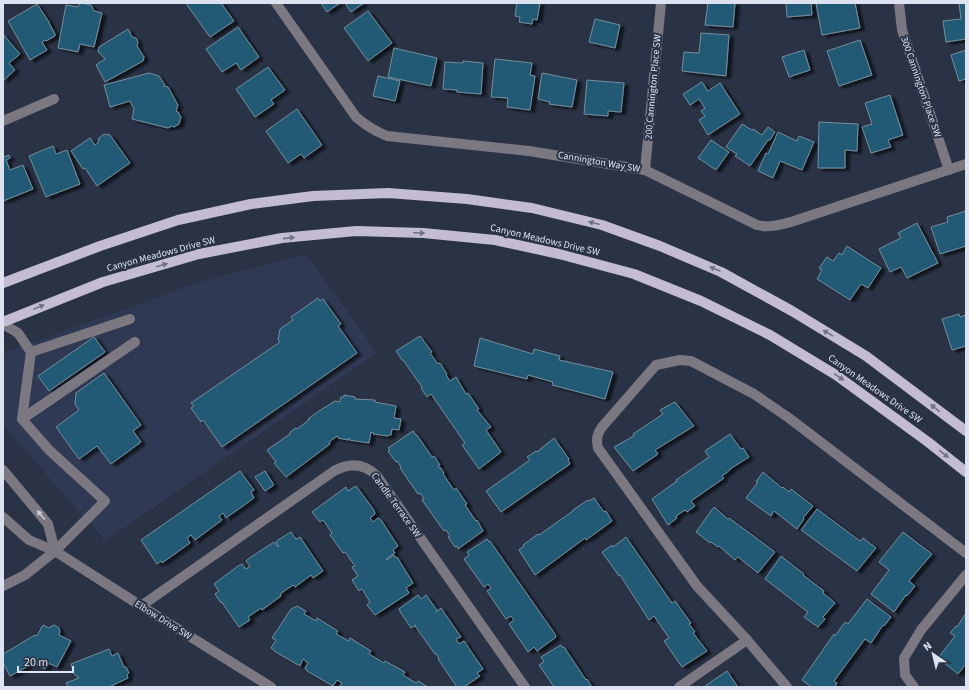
<svg xmlns="http://www.w3.org/2000/svg" width="969" height="690" font-family="'Source Sans 3',sans-serif">
	<style>
		.built { fill: #2f3953 }
		.building { fill: #225a75; stroke: #748e9d; filter: url(#shadow) }
		.lines { fill: none; stroke-linecap: round; stroke-linejoin: round }
		.minor { stroke: #7b7882; stroke-width: 10 }
		.major { stroke: #c3bcd2; stroke-width: 10 }
		.oneway { fill: #6f7185 }
		.oneway2 { fill: #c9cdd9 }
		.labels { text-anchor: middle; dominant-baseline: central; stroke-width: 4; stroke-linejoin: round; paint-order: stroke }
		.street-label { font-size: 10px; fill: #dce2ef; stroke: #2a3346 }
	</style>
	<defs>
		<filter id="shadow"><feDropShadow dx="4.5" dy="2.5" stdDeviation="1" flood-color="#0009"/></filter>
	</defs>
	<rect width="100%" height="100%" fill="#2a3346"/>
	<!-- built -->
	<polygon class="built" points="306,254 377,353 105,541 3,425 3,353 200,282"/>
	<!-- building -->
	<g class="building">
		<polygon points="81,3 91,5 94,11 102,13 94,47 80,44 78,52 58,48 66,5 77,7"/>
		<polygon points="189,3 221,3 234,21 210,37 187,5"/>
		<polygon points="321,3 340,3 327,12"/>
		<polygon points="345,3 364,3 351,12"/>
		<polygon points="517,3 540,3 537,20 533,19 532,24 519,22 520,17 515,16"/>
		<polygon points="708,3 735,3 733,27 705,25"/>
		<polygon points="786,3 811,3 812,15 787,17"/>
		<polygon points="816,3 855,3 860,28 822,35"/>
		<polygon points="959,3 966,3 966,39 946,42 943,21 961,19"/>
		<polygon points="37,4 49,22 49,23 55,34 55,36 46,41 45,40 42,42 47,50 30,60 8,21"/>
		<polygon points="368,11 392,43 368,61 344,28"/>
		<polygon points="595,19 620,25 615,48 589,42"/>
		<polygon points="238,27 259,57 241,70 236,63 222,72 206,49"/>
		<polygon points="128,29 132,37 136,38 138,42 137,46 144,57 143,61 105,82 96,65 105,59 98,51 99,47"/>
		<polygon points="701,33 729,35 726,76 682,71 684,52 699,53"/>
		<polygon points="3,34 20,54 9,63 15,70 3,81"/>
		<polygon points="860,40 872,75 839,86 827,51"/>
		<polygon points="394,48 437,58 431,86 388,77"/>
		<polygon points="804,50 810,70 789,77 782,57"/>
		<polygon points="966,50 966,79 959,81 951,55"/>
		<polygon points="495,59 532,63 530,75 535,76 530,110 507,107 508,98 491,97"/>
		<polygon points="463,61 483,63 481,94 457,92 457,90 443,89 445,62 463,63"/>
		<polygon points="268,67 285,90 271,100 274,104 255,117 236,89"/>
		<polygon points="149,73 159,76 165,85 164,86 168,87 178,105 176,111 178,112 181,117 179,124 174,127 172,126 168,128 132,119 134,109 130,101 110,107 104,85"/>
		<polygon points="542,73 577,80 572,107 549,104 550,102 538,99"/>
		<polygon points="378,76 400,81 395,101 373,96"/>
		<polygon points="587,80 624,83 621,112 608,111 608,116 584,114"/>
		<polygon points="702,82 708,91 720,83 740,114 708,135 699,120 705,116 701,111 705,108 699,99 690,105 683,94"/>
		<polygon points="890,95 903,135 888,140 891,147 871,153 862,127 872,124 865,103"/>
		<polygon points="297,109 322,145 304,158 301,154 288,163 266,131"/>
		<polygon points="819,122 858,124 857,151 845,150 845,168 818,168"/>
		<polygon points="742,124 752,130 753,129 762,135 768,127 775,132 770,140 768,140 750,166 735,156 737,154 726,147"/>
		<polygon points="778,132 797,141 799,136 814,142 802,170 780,161 773,178 758,171 766,153 768,154"/>
		<polygon points="104,134 110,135 130,163 97,186 85,168 83,169 71,151 90,138 95,145 98,143 99,138"/>
		<polygon points="711,140 729,152 716,170 698,158"/>
		<polygon points="53,146 56,154 67,150 80,184 46,197 29,156"/>
		<polygon points="3,155 4,157 9,155 10,158 6,160 10,170 23,165 33,189 3,201"/>
		<polygon points="966,211 966,246 940,254 931,227 948,222 947,217"/>
		<polygon points="917,223 938,263 907,278 901,267 890,272 879,249 901,238 898,233"/>
		<polygon points="847,246 881,268 868,288 861,284 850,300 817,279 822,270 819,268 827,257 833,261 839,253 842,255"/>
		<polygon points="318,298 320,301 323,299 341,324 338,326 357,353 222,447 203,420 201,422 191,408 194,406 191,403 280,342 278,340 280,329 293,320 291,317"/>
		<polygon points="959,314 960,317 966,315 966,346 952,350 942,319"/>
		<polygon points="420,336 432,352 430,353 438,364 440,363 447,374 446,375 450,381 456,377 466,394 468,393 479,409 477,410 491,427 486,430 501,452 479,469 462,445 465,443 431,394 427,397 421,388 422,387 403,360 402,360 396,351"/>
		<polygon points="94,337 105,352 49,391 38,376"/>
		<polygon points="480,338 533,354 534,349 560,356 559,360 613,372 605,399 552,385 553,382 528,375 527,379 474,366"/>
		<polygon points="104,373 141,425 133,431 141,442 111,464 97,446 79,459 56,427 79,410 75,404 76,393"/>
		<polygon points="344,395 355,397 355,399 375,400 375,402 396,406 394,418 401,419 399,430 392,429 391,435 389,435 388,436 373,434 374,433 371,432 369,443 349,440 349,438 348,440 338,438 337,436 329,442 330,444 286,477 274,463 276,462 267,450 290,434 290,432 296,428 297,429 309,420 308,419 319,411 335,401 340,402 341,397 344,397"/>
		<polygon points="675,402 694,426 655,450 658,454 633,471 614,447 634,436 633,434 663,414 660,410"/>
		<polygon points="413,431 416,435 417,435 432,457 434,456 440,465 438,466 439,468 440,467 444,473 443,474 454,490 456,488 467,504 465,505 476,521 477,520 483,531 458,549 457,546 455,547 448,537 450,536 446,530 444,531 422,500 424,499 420,493 418,494 400,468 401,467 397,461 396,462 388,451 390,450 388,448"/>
		<polygon points="730,434 741,449 743,448 749,457 730,469 730,470 722,476 724,478 691,501 695,506 687,512 685,510 676,516 677,518 668,525 652,499 677,481 676,480 709,457 705,451"/>
		<polygon points="554,438 569,459 568,460 570,464 501,512 486,491 530,460 527,457 536,451 537,452"/>
		<polygon points="240,471 254,490 251,492 254,498 226,518 223,513 219,516 222,520 195,540 191,535 187,538 190,543 162,563 161,561 157,564 141,540"/>
		<polygon points="265,471 274,485 265,491 255,477"/>
		<polygon points="763,472 782,488 783,487 789,492 791,489 813,506 803,518 804,519 797,529 774,511 771,516 746,498 758,482 756,482"/>
		<polygon points="356,486 374,510 375,514 370,518 373,522 378,518 381,520 398,546 393,550 395,553 386,559 387,560 394,555 396,558 397,557 413,583 406,588 409,593 375,615 367,605 370,602 362,589 359,591 352,580 358,576 352,567 355,566 345,552 343,553 330,535 332,533 323,520 320,522 312,512 346,487 348,491"/>
		<polygon points="594,498 604,512 606,511 612,521 586,540 585,538 535,575 519,550 524,546 523,545 538,534 539,535 573,511 573,510 588,500 589,501"/>
		<polygon points="714,507 728,519 729,518 775,552 758,573 738,557 735,560 719,546 718,547 711,542 710,543 696,532"/>
		<polygon points="817,509 860,541 863,538 876,548 857,571 801,530"/>
		<polygon points="291,532 296,539 300,537 323,571 313,578 311,575 295,587 293,585 280,594 281,596 262,610 261,608 248,617 250,620 239,627 223,604 222,602 221,603 215,594 219,591 214,584 238,566 242,564 246,569 250,566 246,561 248,559 274,542 278,547 279,546 276,542 278,540"/>
		<polygon points="903,532 932,554 909,581 915,586 907,596 906,595 894,612 871,594 889,570 879,562"/>
		<polygon points="626,537 672,603 675,601 691,623 689,624 695,632 693,633 707,651 682,667 664,641 669,638 654,616 649,620 620,575 619,576 602,552 612,545 613,547"/>
		<polygon points="487,539 489,542 490,541 555,634 556,637 537,651 534,647 528,652 509,624 514,620 511,616 506,619 487,591 491,588 488,584 484,587 464,559 469,555 467,552"/>
		<polygon points="781,556 804,574 803,575 824,591 823,593 835,603 823,617 825,619 818,627 804,617 808,612 765,579"/>
		<polygon points="418,595 421,599 426,595 437,610 436,612 441,608 461,637 456,639 459,644 464,641 483,669 477,673 480,676 467,685 463,687 457,687 438,659 439,658 436,654 435,654 415,626 416,625 411,628 401,613 399,609"/>
		<polygon points="867,599 891,617 884,626 883,625 871,643 865,639 834,681 837,683 835,687 814,687 812,686 811,687 802,680 834,634 835,636 845,622 848,624"/>
		<polygon points="297,606 306,611 304,614 316,621 317,618 338,631 336,634 349,641 350,638 371,651 369,654 384,663 385,661 405,672 403,675 416,683 418,681 428,687 339,687 342,683 337,680 333,686 307,671 305,668 308,663 303,659 300,666 274,651 274,650 271,648 276,640 272,638 291,609"/>
		<polygon points="966,613 966,664 958,674 938,658 955,636 950,633 956,626 957,627"/>
		<polygon points="43,625 49,628 54,625 59,628 60,632 59,635 71,641 57,667 48,663 45,669 34,663 36,661 35,660 26,665 27,667 10,676 3,663 3,654 35,635 37,636"/>
		<polygon points="561,645 563,648 564,647 586,680 587,679 592,687 554,687 539,665 544,662 541,657"/>
		<polygon points="109,649 112,656 118,653 124,667 126,667 129,673 127,675 128,678 109,687 68,687 66,683 79,678 74,674 71,664"/>
		<polygon points="727,671 738,687 706,687 705,686"/>
	</g>
	<g class="lines">
		<!-- minor -->
		<g class="minor">
			<path d="M276,3L356,117C365,125 375,131 387,136L529,151L645,170L757,225C769,228 779,225 791,222L966,164"/>
			<polyline points="899,3 902,30 949,170"/>
			<polyline points="3,121 54,99"/>
			<polyline points="645,170 661,3"/>
			<polyline points="3,324 18,333 31,352 22,419 49,450 105,501 55,551 25,575 3,586"/>
			<polyline points="31,352 130,319"/>
			<polyline points="22,419 135,342"/>
			<polyline points="3,470 48,524 55,551"/>
			<polyline points="3,517 29,540 55,551 141,606 271,687"/>
			<path d="M141,606L334,471C349,463 364,463 377,476L525,687"/>
			<polyline points="679,687 747,640"/>
			<path d="M787,687L747,640L697,586L598,448C596,439 597,434 602,427L656,365L680,360L691,361L754,394L789,418L966,553"/>
			<polyline points="914,687 905,675 904,658 921,630 966,575"/>
		</g>
		<!-- major -->
		<g class="major">
			<polyline points="3,283 100,246 178,220 251,204 313,196 388,193 467,199 532,208 602,225 660,246 721,272 792,311 866,356 966,431"/>
			<polyline points="3,322 103,282 199,254 282,238 356,231 423,233 495,240 559,254 634,274 701,301 770,335 836,375 928,442 966,472"/>
		</g>
	</g>
	<!-- one-way arrows -->
	<defs><path id="oneway-solid" d="M-6-.8H1V-3.2L6.5 0L1 3.2V.8H-6Z"/></defs>
	<g class="oneway">
		<use href="#oneway-solid" transform="translate(594 223) rotate(-166)"/>
		<use href="#oneway-solid" transform="translate(419 233) rotate(2)"/>
		<use href="#oneway-solid" transform="translate(289 238) rotate(-6)"/>
		<use href="#oneway-solid" transform="translate(162 265) rotate(-16)"/>
		<use href="#oneway-solid" transform="translate(715 269) rotate(-157)"/>
		<use href="#oneway-solid" transform="translate(39 307) rotate(-22)"/>
		<use href="#oneway-solid" transform="translate(828 333) rotate(-149)"/>
		<use href="#oneway-solid" transform="translate(839 377) rotate(35)"/>
		<use href="#oneway-solid" transform="translate(935 408) rotate(-143)"/>
		<use href="#oneway-solid" transform="translate(944 454) rotate(39)"/>
	</g>
	<use class="oneway2" href="#oneway-solid" transform="translate(41 515) rotate(-130)"/>
	<g class="labels">
		<!-- street labels -->
		<g class="street-label">
			<text transform="translate(653 87) rotate(-85)">200 Cannington Place SW</text>
			<text transform="translate(921 87) rotate(71)">300 Cannington Place SW</text>
			<text transform="translate(599 162) rotate(10)">Cannington Way SW</text>
			<text transform="translate(545 240) rotate(13)">Canyon Meadows Drive SW</text>
			<text transform="translate(161 254) rotate(-15)">Canyon Meadows Drive SW</text>
			<text transform="translate(875 389) rotate(35)">Canyon Meadows Drive SW</text>
			<text transform="translate(396 505) rotate(54)">Candle Terrace SW</text>
			<text transform="translate(163 620) rotate(32)">Elbow Drive SW</text>
		</g>
	</g>
	<!-- border -->
	<rect width="969" height="690" fill="none" stroke="#dce2ef" stroke-width="8"/>
	<!-- north arrow -->
	<g transform="translate(933 654) rotate(325)" stroke="#2a3346" stroke-width="3" paint-order="stroke">
	<path d="M0-3L7 15L0 10L-7 15Z" fill="#dce2ef"/>
	<text y="-6" font-size="11" font-weight="bold" text-anchor="middle" fill="#dce2ef">N</text>
	</g>
	<!-- scale -->
	<path d="M18 666v6h55v-6" fill="none" stroke="#dce2ef" stroke-width="2"/>
	<text x="24" y="666" font-size="12" fill="#dce2ef" stroke="#2a3346" stroke-width="3" paint-order="stroke">20 m</text>
</svg>
